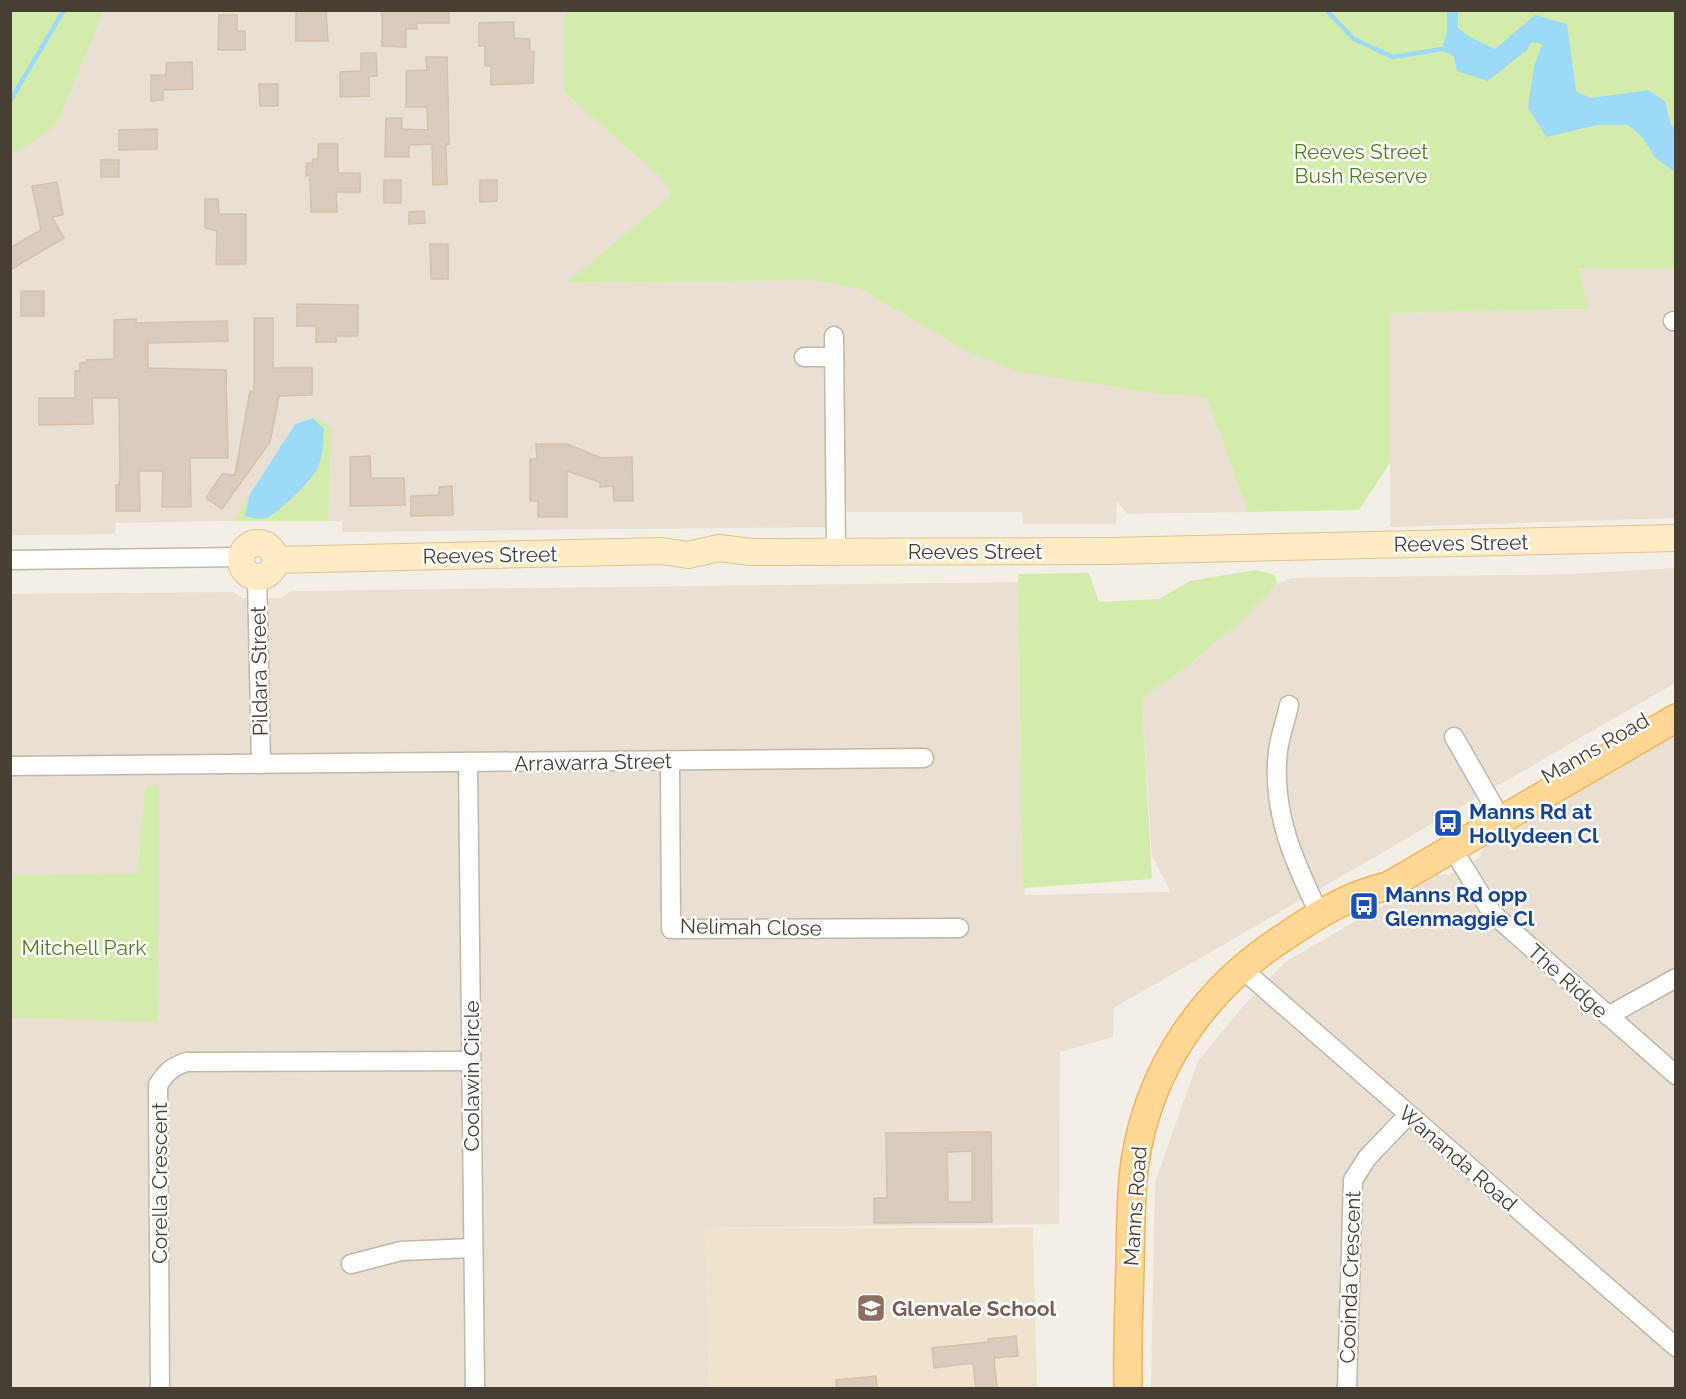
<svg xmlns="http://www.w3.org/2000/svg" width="1686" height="1399" font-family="Raleway,sans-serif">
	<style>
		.residential { fill: #e9e0d3 }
		.education { fill: #efe3ce }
		.green { fill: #d4ecab }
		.water { fill: #9cdaf7 }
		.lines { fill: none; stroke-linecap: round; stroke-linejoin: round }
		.stream { stroke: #9cdaf7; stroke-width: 4.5 }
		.building { fill: #daccbd; stroke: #d3c1ad; stroke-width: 1.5; fill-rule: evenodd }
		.street-casing { stroke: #c1b6a7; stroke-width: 21 }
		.secondary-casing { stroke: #dcc393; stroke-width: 28 }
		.primary-casing { stroke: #eeb55a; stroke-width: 30 }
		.street { stroke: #fff; stroke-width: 18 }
		.secondary { stroke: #ffecc5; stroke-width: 26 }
		.primary { stroke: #ffd794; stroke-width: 27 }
		.labels { text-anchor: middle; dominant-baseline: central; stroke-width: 5; stroke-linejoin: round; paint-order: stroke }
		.park-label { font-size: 21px; fill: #4d7f22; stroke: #fff }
		.street-label { font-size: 21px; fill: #483f34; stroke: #fff }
		.transit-label { font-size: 21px; font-weight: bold; fill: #164399; stroke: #fff; text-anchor: start }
		.education-label { font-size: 21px; font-weight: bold; fill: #785e54; stroke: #fff; text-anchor: start }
	</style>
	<rect width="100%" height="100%" fill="#f4efe6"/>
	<!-- residential -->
	<g class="residential">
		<polygon points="104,10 565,11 565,93 665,180 672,196 567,283 874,279 1206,397 1248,512 1128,514 1117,502 1116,524 1023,524 1022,512 845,512 843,527 342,532 342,521 328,521 332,429 316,417 295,424 233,521 115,523 115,534 11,535 11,154 21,150 56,124"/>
		<polygon points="1579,268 1675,269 1675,518 1390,527 1390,313 1587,309"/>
		<polygon points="1675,568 1675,683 1114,1008 1113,1037 1060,1052 1059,1224 705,1228 709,1388 11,1388 10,594 233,592 242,598 281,598 290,591 1018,582 1025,895 1171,892 1152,856 1142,698 1179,673 1238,624 1277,584 1291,578 1573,574"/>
		<polygon points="1675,736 1675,1388 1151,1388 1155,1182 1198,1061 1244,1005 1285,962 1437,874 1448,875 1479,858 1483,848"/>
	</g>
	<!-- education -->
	<polygon class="education" points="705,1228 1033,1228 1037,1388 709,1388"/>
	<!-- green -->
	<g class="green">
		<polygon points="10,11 104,11 56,125 21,150 11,154"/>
		<polygon points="565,11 1675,11 1675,130 1671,126 1665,101 1648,90 1590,98 1578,93 1578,130 1598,125 1628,125 1643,138 1655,158 1675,172 1675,269 1579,268 1588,309 1390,313 1390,463 1359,510 1248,512 1206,397 1161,394 1019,372 972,354 861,289 813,280 566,283 671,196 664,180 565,93"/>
		<polygon points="316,417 332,429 328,521 233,521 249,496 245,516 324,429 313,418"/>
		<polygon points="1255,570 1275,575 1277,584 1238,624 1179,673 1142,698 1152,879 1023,888 1018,574 1089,573 1099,602 1159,599 1190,581"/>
		<polygon points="159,785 158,1022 11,1018 11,876 138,873 145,787"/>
	</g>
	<!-- water -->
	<g class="water">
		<polygon points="1447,11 1458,11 1458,28 1470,37 1495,49 1535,15 1567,24 1576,91 1590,98 1648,90 1665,101 1671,125 1675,130 1675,172 1655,158 1643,138 1628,125 1598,125 1546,137 1528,107 1534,67 1542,44 1532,42 1527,50 1488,81 1457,71 1454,57 1442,49 1447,31"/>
		<path d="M313,418L324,429C323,443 323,459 316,471C309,483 280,511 268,517C260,520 252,518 245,516L249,496L295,424Z"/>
	</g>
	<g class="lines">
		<!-- stream -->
		<g class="stream">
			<polyline points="1326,10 1354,39 1393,57 1442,49 1447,50"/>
			<polyline points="10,101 64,10"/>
		</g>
	</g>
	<!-- building -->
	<g class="building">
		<polygon points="296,10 326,10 328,41 296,41"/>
		<polygon points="382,10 449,10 449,23 417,23 417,29 406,29 406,47 382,46"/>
		<polygon points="219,15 237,15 237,31 245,31 245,50 218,50"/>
		<polygon points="514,22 514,38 530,39 530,52 534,52 533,83 491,85 491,66 485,66 485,46 479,46 479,23"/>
		<polygon points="361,53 376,53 377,76 369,76 369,96 340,97 340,72 361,71"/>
		<polygon points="426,57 447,57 449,144 446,144 447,184 433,185 432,144 409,145 409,157 385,157 386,118 402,118 402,129 428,130 427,107 406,107 406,71 427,70"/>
		<polygon points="192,62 193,89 163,90 163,100 151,101 151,75 166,75 166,63"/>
		<polygon points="259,84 278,84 278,106 260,106"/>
		<polygon points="157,129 157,149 119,150 119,130"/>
		<polygon points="318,144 338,144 338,173 360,173 360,192 336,192 337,212 311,212 310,175 306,176 306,163 312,163 313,159 318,159"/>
		<rect x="101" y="160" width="18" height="17"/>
		<rect x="384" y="180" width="17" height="23"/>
		<polygon points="480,180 497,180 497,201 480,202"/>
		<polygon points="57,182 63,215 52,217 64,238 10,270 10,248 41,230 32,186"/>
		<polygon points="205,199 218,199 219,214 246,214 246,264 216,264 217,231 205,228"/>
		<polygon points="424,211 425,223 409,224 409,212"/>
		<polygon points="430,244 448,244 448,279 431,279"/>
		<rect x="21" y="291" width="23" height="25"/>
		<polygon points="297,304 358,305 358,336 336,336 336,342 316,342 316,326 297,326"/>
		<polygon points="254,318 273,318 273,368 312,368 312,395 279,396 270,442 222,509 206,498 222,474 235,475 250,391 254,392"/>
		<polygon points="136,319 136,323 227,321 228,341 148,343 148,368 226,370 228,458 190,458 191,507 162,507 163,471 139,471 140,511 116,511 116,485 119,485 120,478 119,398 92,398 93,424 39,425 39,398 75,398 75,371 80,371 80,363 87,362 87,360 114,359 114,320"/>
		<polygon points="536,444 567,444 601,458 632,457 633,501 614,501 613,486 600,487 600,482 567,471 567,517 538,517 538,501 530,501 530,459 537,459"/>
		<polygon points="370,456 371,478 404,478 405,505 350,506 350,457"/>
		<polygon points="452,486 453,515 411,516 411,496 439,495 439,487"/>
		<path d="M991,1132L992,1222L874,1223V1198H887L886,1133ZM972,1151V1202H948L947,1152Z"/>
		<polygon points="1016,1336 1018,1356 994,1358 997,1389 976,1389 973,1363 934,1368 932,1348 989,1342 988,1339"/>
		<polygon points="876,1376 877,1389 836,1389 836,1380"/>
	</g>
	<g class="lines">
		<!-- street casing -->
		<g class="street-casing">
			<g id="street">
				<polyline points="1673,321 1676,321"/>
				<polyline points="834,336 836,551"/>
				<polyline points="804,357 834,357"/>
				<polyline points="10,560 240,557"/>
				<polyline points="257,577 261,764"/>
				<path d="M1289,705C1286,720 1280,735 1278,751C1271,811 1294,862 1320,915"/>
				<polyline points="1454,737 1501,819"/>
				<polyline points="670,761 671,929 959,928"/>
				<polyline points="468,763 475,1388"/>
				<polyline points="10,766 924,758"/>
				<polyline points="1452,848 1492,913 1676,1075"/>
				<polyline points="1241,968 1676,1347"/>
				<polyline points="1608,1016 1676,978"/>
				<polyline points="351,1264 401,1251 472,1248"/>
				<path d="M160,1388L158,1085C166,1072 173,1066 187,1062L471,1061"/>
				<polyline points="1347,1388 1353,1180 1367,1158 1408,1115"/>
			</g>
		</g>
		<!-- secondary casing -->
		<g class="secondary-casing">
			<g id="secondary">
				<circle cx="258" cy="560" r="17"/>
				<polyline points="275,560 662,551 688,555 719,548 751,552 1110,551 1676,538"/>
			</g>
		</g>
		<!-- primary casing -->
		<g class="primary-casing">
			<path id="primary" d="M1128,1388C1127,1348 1129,1307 1130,1266C1131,1231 1130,1196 1135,1162C1149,1068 1204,989 1283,938C1315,916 1350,894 1388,886L1676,718"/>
		</g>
		<!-- street -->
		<use href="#street" class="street"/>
		<!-- secondary -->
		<use href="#secondary" class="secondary"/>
		<!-- primary -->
		<use href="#primary" class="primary"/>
	</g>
	<!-- icons -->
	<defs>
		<g id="bus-square" transform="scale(1.5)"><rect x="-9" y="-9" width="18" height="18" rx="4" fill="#1a4fb4" stroke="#fff"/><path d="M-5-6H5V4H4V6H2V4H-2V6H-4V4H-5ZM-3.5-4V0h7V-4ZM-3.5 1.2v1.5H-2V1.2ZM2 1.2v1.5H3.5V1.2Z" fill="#fff"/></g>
		<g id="school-square" transform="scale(1.5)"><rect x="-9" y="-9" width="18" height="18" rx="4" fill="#8d6e63" stroke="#fff"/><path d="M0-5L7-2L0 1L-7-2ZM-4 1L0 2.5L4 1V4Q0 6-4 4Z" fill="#fff"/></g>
	</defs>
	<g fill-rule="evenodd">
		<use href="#bus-square" x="1448" y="823"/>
		<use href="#bus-square" x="1364" y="906"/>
		<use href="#school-square" x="871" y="1308"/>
	</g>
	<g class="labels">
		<!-- park labels -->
		<g class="park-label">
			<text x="1361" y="151">Reeves Street<tspan x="1361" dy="24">Bush Reserve</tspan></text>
			<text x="84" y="947">Mitchell Park</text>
		</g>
		<!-- street labels -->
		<g class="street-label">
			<text transform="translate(1461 543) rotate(-1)">Reeves Street</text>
			<text x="975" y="551">Reeves Street</text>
			<text transform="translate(490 555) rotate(-1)">Reeves Street</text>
			<text transform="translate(259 671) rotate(-91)">Pildara Street</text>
			<text transform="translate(1595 748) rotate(-30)">Manns Road</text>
			<text transform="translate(593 762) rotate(-1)">Arrawarra Street</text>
			<text transform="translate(751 927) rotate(1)">Nelimah Close</text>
			<text transform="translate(1568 981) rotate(42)">The Ridge</text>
			<text transform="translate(471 1076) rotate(-90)">Coolawin Circle</text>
			<text transform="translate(1458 1158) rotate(41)">Wananda Road</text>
			<text transform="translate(159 1183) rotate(-90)">Corella Crescent</text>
			<text transform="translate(1135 1206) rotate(-86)">Manns Road</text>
			<text transform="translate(1350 1277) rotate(-88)">Cooinda Crescent</text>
		</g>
		<!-- transit labels -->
		<g class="transit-label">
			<text x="1469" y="811">Manns Rd at<tspan x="1469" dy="24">Hollydeen Cl</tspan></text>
			<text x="1385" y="894">Manns Rd opp<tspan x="1385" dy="24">Glenmaggie Cl</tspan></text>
		</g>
		<!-- education labels -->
		<g class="education-label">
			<text x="892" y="1308">Glenvale School</text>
		</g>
	</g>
	<!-- border -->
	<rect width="1686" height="1399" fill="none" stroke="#483f34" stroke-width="24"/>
</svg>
